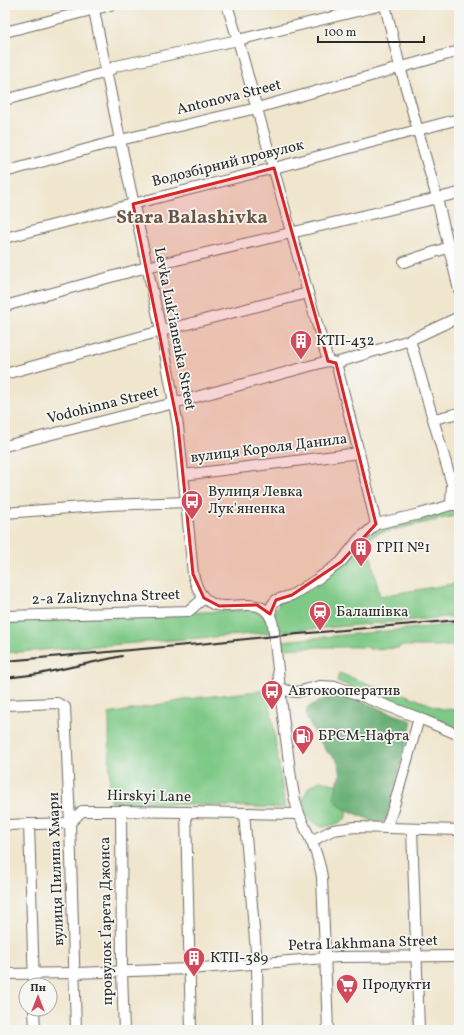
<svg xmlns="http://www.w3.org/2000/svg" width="464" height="1035" font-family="Vollkorn,serif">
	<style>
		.green { fill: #7ec986; stroke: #547a58 }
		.forest { fill: #66ad73; stroke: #486c4f }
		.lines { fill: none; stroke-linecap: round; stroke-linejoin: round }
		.minor-casing { stroke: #706c64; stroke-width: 12 }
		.minor { stroke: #fff; stroke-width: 10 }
		.rail { stroke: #2b2b2b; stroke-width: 2 }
		.marked { fill: #d62828; fill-opacity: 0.2; stroke: #d62828; stroke-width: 3; stroke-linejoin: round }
		.labels { text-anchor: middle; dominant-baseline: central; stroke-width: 3.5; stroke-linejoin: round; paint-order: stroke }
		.street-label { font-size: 15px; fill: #2b2b2b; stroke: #f6f6f2 }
		.poi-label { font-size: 15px; fill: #2b2b2b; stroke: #f6f6f2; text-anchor: start }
		.district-label { font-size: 19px; font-weight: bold; fill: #6a5341; stroke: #f6f6f2 }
	</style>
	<rect width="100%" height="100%" fill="#f6f6f2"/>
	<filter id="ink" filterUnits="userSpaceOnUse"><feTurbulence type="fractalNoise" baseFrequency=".025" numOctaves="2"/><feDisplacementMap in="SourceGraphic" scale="8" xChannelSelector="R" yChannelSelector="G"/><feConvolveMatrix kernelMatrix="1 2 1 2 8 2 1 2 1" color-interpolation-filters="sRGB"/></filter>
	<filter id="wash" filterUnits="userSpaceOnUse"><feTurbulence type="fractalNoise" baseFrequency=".012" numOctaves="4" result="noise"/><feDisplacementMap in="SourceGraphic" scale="16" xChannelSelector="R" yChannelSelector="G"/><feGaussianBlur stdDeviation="0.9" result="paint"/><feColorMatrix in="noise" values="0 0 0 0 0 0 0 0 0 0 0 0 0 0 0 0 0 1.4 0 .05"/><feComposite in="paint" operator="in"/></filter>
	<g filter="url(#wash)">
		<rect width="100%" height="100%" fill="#f0e6ce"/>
		<!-- green -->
		<g class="green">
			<polygon points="448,508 459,509 459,515 379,533 367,539 376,580 380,596 459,583 459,616 290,631 5,653 5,620 253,610 265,616 275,615 275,610 280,602 310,590 347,561 368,535 379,530 420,519"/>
			<polygon points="459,624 459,646 399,646 399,648 369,649 368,647 318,647 283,649 282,641"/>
			<polygon points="339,673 401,696 403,694 442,709 459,710 459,727 414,712 337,681"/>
			<polygon points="268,690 285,808 110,802 109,714 195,698"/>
			<polygon points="320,781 335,784 346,794 348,806 345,820 334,825 322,827 310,821 303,811 303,799 309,787"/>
		</g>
		<!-- forest -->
		<polygon class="forest" points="336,692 412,721 389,809 384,822 379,824 341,807 334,798 338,781 341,775 338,763 334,757 326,751 306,718 307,708"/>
	</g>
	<g filter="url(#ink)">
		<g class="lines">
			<!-- minor casing -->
			<g class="minor-casing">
				<g id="minor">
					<path d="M93,5L120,140L161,331L174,403L178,426L186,502L193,574C196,586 200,598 213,604C217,606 223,606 228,606C248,605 268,600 273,625C278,665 281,706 287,746C289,764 291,782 295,800C298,816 306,828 312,843C317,854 320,865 322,877L328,1030"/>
					<polyline points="227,5 238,40 308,293 328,361"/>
					<polyline points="385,5 400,67 437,198 459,290"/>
					<polyline points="5,32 111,5"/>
					<polyline points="5,100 107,72 116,66 238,40 382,5"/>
					<polyline points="5,172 120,140 257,108 459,51"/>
					<polyline points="5,238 133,204 274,168 459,119"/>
					<polyline points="404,262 459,244"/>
					<polyline points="5,306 147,267 459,193"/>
					<polyline points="410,340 452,484 451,505"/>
					<polyline points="336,363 359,453 376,524"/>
					<polyline points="5,374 161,331 308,293"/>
					<polyline points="434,419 459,413"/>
					<polyline points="5,446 174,403 328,361 336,363 410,340 459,317"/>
					<polyline points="183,475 359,453"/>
					<polyline points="5,513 109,505 186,502"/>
					<polyline points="270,614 272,605 276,600 292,595 316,580 341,562 359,539 370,530 376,524 420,514 451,505 459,505"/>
					<polyline points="5,616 189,611 204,598"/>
					<polyline points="280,688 289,691 297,692 320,686 338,687 419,718 459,735"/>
					<polyline points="5,705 57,703 65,707 70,823 76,1030"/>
					<polyline points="121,811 122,972 124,1030"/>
					<polyline points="186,812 191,1030"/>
					<polyline points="244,813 257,963 258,1030"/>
					<polyline points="29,824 34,985"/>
					<polyline points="5,825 70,823 82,811 121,811 298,814"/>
					<polyline points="386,828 393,809 419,718"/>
					<polyline points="412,829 419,1030"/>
					<polyline points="312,843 319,837 333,830 355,827 459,830"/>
					<polyline points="5,974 75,973 189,969 338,957 459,956"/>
					<polyline points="34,1009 35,1030"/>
				</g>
			</g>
			<!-- minor -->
			<use href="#minor" class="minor"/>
			<!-- rail -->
			<g class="rail">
				<polyline points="5,661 199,644 275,636 459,620"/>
				<polyline points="5,678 39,674 122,656"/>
			</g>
		</g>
	</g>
	<!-- marked area -->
	<path class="marked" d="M274,168L328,361L336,363L376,524L341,562L292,595L276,600L270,614L257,605L219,606L204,598L193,574L178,426L133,204Z"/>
	<!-- icons -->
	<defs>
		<g id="building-pin" transform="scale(1.15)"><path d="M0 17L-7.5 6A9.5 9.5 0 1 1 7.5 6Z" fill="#d1495b" stroke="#f6f6f2"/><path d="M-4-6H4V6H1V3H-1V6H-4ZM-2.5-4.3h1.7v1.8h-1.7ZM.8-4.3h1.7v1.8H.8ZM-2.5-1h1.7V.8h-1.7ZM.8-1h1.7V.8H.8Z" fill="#fff"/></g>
		<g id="bus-pin" transform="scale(1.15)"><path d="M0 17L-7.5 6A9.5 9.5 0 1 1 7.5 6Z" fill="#d1495b" stroke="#f6f6f2"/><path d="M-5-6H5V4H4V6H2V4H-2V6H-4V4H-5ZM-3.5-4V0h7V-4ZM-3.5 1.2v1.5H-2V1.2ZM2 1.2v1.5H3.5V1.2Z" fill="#fff"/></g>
		<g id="station-pin" transform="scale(1.15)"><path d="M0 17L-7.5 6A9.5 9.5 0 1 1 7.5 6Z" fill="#d1495b" stroke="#f6f6f2"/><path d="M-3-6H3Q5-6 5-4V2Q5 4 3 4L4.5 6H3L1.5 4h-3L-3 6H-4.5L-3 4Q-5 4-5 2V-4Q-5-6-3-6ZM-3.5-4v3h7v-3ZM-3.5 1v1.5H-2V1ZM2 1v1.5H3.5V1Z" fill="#fff"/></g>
		<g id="fuel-pin" transform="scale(1.15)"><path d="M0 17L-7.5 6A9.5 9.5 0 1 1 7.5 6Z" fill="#d1495b" stroke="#f6f6f2"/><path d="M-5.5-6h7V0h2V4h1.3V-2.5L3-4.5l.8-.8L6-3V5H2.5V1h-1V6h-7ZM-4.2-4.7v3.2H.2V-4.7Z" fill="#fff"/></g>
		<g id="supermarket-pin" transform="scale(1.15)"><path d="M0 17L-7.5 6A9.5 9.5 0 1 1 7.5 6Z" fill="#d1495b" stroke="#f6f6f2"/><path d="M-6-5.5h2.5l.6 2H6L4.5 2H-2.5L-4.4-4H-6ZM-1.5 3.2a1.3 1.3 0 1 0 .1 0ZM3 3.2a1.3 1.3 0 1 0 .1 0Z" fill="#fff"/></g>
	</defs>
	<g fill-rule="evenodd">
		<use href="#building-pin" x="301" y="341"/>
		<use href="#bus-pin" x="192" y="501"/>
		<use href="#building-pin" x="361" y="548"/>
		<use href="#station-pin" x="320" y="612"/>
		<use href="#bus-pin" x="272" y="691"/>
		<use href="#fuel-pin" x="303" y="736"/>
		<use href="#building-pin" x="194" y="958"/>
		<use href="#supermarket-pin" x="347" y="985"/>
	</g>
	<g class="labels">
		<!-- street labels -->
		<g class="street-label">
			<text transform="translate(229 98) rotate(-14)">Antonova Street</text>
			<text transform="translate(228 164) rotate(-14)">Водозбірний провулок</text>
			<text transform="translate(174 329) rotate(79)">Levka Lukʼianenka Street</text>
			<text transform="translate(103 406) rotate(-14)">Vodohinna Street</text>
			<text transform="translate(269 449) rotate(-7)">вулиця Короля Данила</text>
			<text transform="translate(106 598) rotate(-2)">2-a Zaliznychna Street</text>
			<text transform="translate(149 797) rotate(1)">Hirskyi Lane</text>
			<text transform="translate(57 869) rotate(-92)">вулиця Пилипа Хмари</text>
			<text transform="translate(107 921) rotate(-91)">провулок Ґарета Джонса</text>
			<text transform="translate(363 944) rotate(-2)">Petra Lakhmana Street</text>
		</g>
		<!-- poi labels -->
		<g class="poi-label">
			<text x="316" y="341">КТП-432</text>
			<text x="208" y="492">Вулиця Левка<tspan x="208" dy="17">Лук'яненка</tspan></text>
			<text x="376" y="548">ГРП №1</text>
			<text x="336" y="612">Балашівка</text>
			<text x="288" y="691">Автокооператив</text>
			<text x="318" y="736">БРСМ-Нафта</text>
			<text x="210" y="958">КТП-389</text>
			<text x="362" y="985">Продукти</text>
		</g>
		<!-- district labels -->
		<g class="district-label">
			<text x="192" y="218">Stara Balashivka</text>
		</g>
	</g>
	<!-- margin -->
	<rect width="464" height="1035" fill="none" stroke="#f6f6f2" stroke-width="20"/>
	<!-- north arrow -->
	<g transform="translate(38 997)"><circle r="19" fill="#f6f6f2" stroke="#a5a5a2"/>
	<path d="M0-3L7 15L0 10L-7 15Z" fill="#d1495b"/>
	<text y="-6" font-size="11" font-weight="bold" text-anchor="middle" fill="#2b2b2b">Пн</text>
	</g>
	<!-- scale -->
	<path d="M318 36v6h106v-6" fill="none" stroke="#2b2b2b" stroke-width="2"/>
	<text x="324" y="36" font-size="12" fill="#2b2b2b" stroke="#f6f6f2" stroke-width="3" paint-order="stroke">100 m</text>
</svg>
